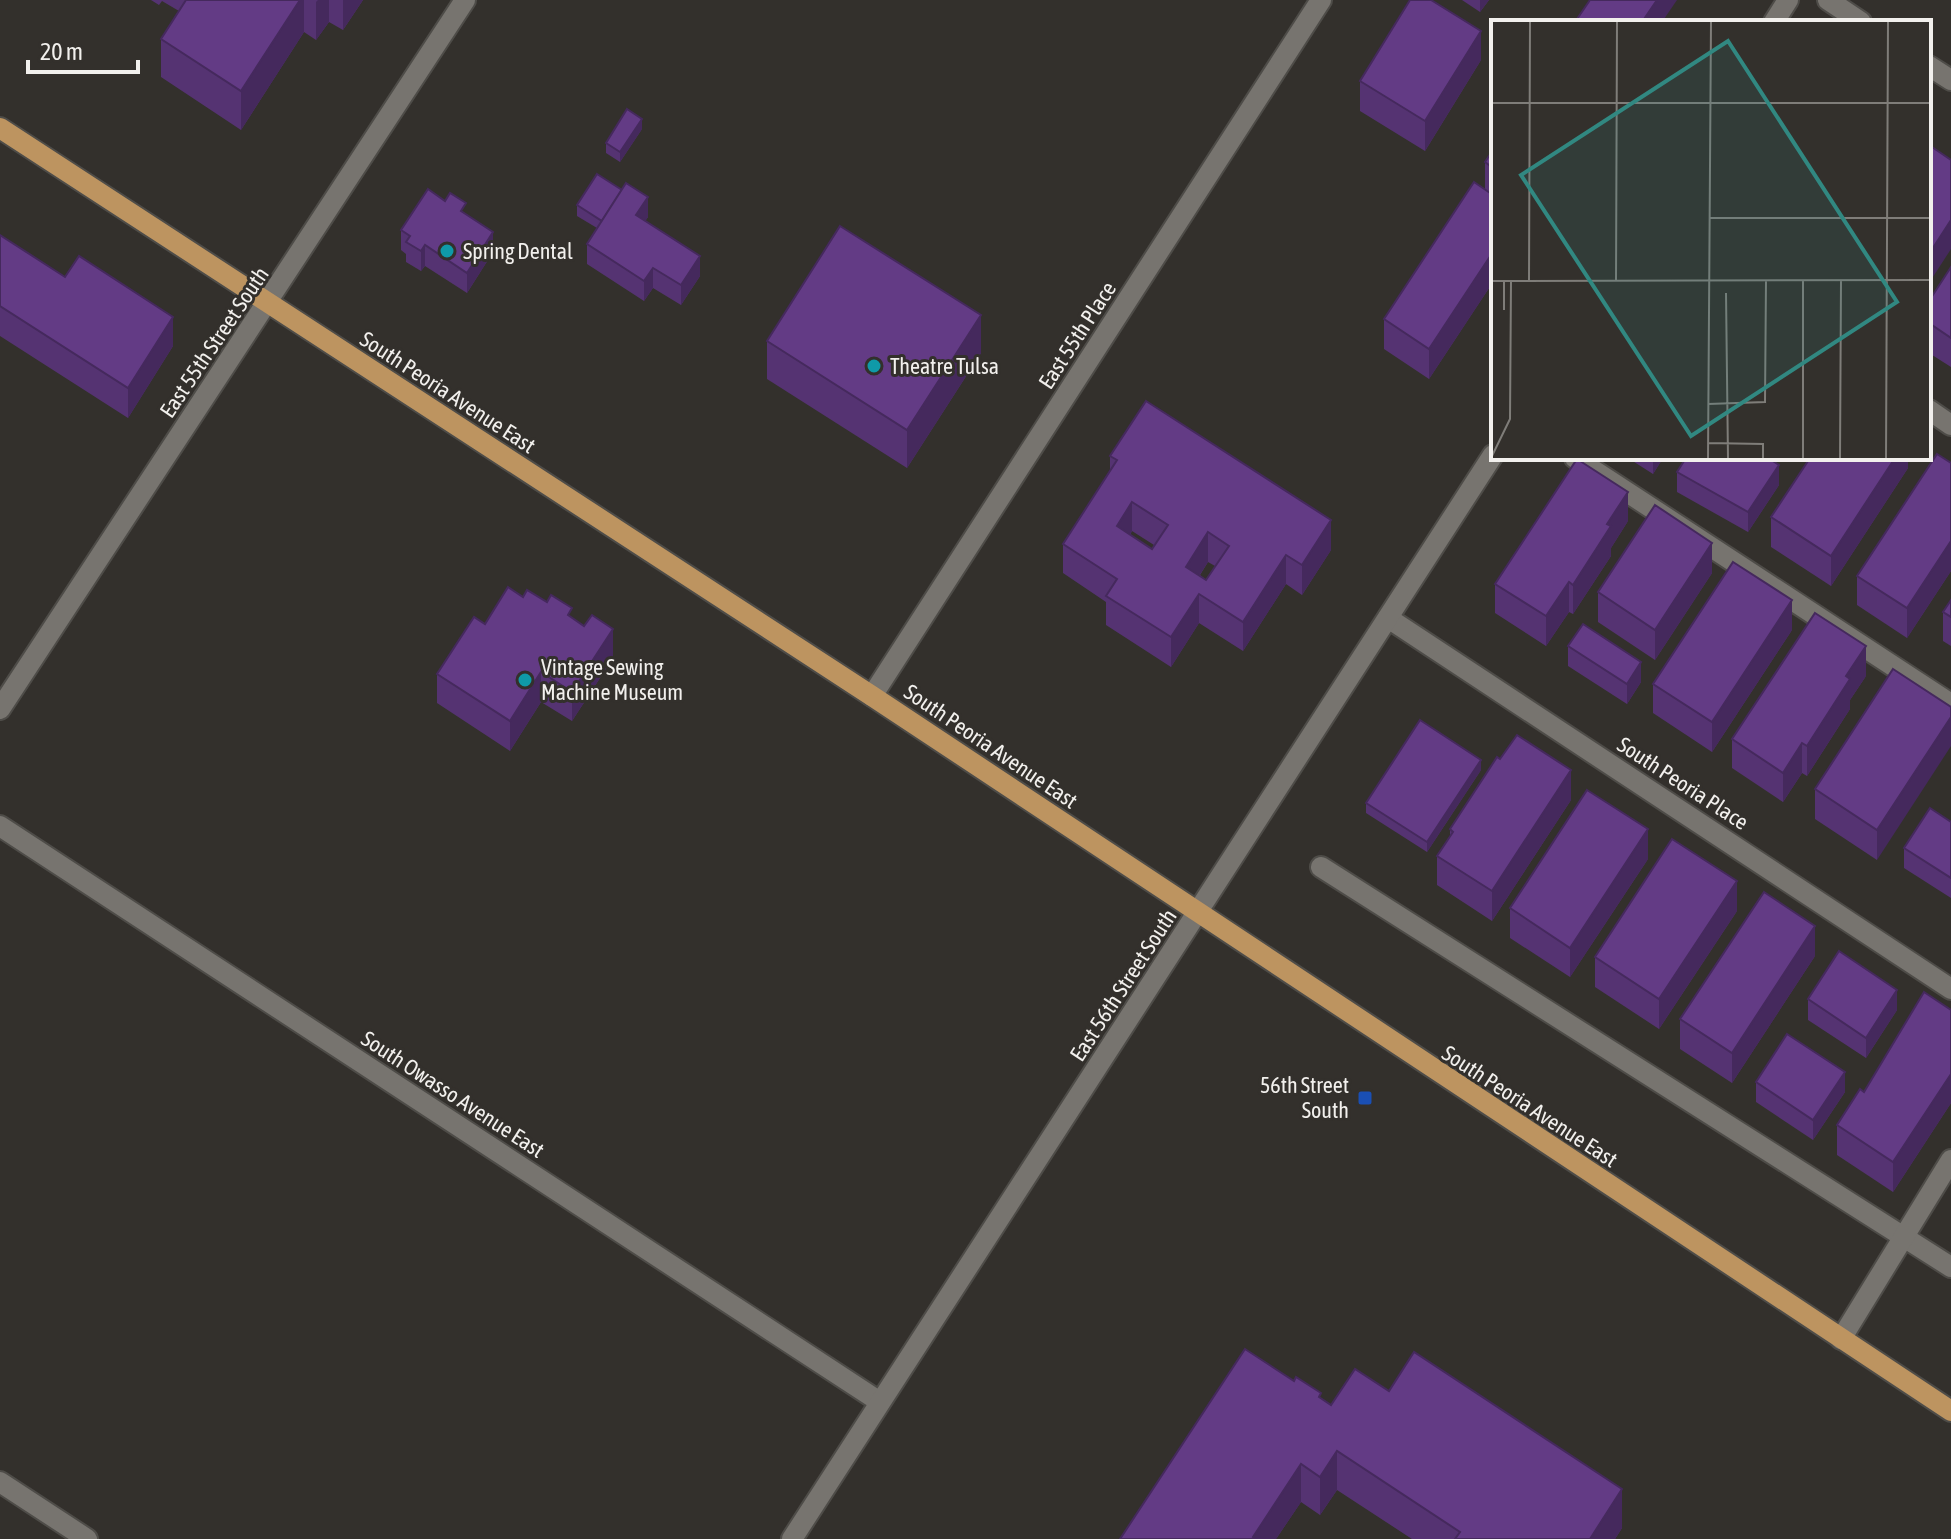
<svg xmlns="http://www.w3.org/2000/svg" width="1951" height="1539" font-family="'Asap Condensed',sans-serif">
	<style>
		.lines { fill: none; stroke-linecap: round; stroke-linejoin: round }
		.minor-casing { stroke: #4e4c48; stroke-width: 24 }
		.major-casing { stroke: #4e4c48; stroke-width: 24 }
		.minor { stroke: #77746f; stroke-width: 20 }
		.major { stroke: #bd9460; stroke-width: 20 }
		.wall { fill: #553372; fill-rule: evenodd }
		.shaded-wall { fill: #45295d }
		.building { fill: #633b85; stroke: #45295d; stroke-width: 2; fill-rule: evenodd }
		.culture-dot { fill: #0f9aa8; stroke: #33302c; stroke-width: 3 }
		.transit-dot { fill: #1a4fb4; stroke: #33302c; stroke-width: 3 }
		.labels { text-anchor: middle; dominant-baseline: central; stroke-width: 6; stroke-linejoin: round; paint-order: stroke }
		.poi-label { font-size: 22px; fill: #f2f0ed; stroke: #33302c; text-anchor: start }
		.street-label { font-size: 22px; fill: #f2f0ed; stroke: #33302c }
		.inset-road { fill: none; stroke: #7f7d79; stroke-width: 2 }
		.view { fill: #318881; fill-opacity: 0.15; stroke: #318881; stroke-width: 4 }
		.inset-edge { fill: none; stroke: #f2f0ed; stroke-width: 4 }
	</style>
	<rect width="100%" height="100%" fill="#33302c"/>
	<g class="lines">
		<!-- minor casing -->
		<g class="minor-casing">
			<g id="minor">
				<polyline points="1828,0 1861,22"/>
				<polyline points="1774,22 1788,0"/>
				<polyline points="1929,66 1951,80"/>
				<polyline points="1929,410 1951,425"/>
				<polyline points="1575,458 1951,704"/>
				<polyline points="1388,618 1951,989"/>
				<polyline points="872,696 1321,0"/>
				<polyline points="0,709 465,0"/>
				<polyline points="0,826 880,1402"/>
				<polyline points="1321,867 1951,1267"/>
				<polyline points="1841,1339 1951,1160"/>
				<polyline points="0,1482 87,1539"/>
				<polyline points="792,1539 1493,455"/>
			</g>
		</g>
		<!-- major casing -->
		<g class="major-casing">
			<polyline id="major" points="0,128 872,696 1951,1411"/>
		</g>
		<!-- minor -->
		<use href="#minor" class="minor"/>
		<!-- major -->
		<use href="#major" class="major"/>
	</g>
	<!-- wall -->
	<g class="wall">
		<polygon points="151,0 363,0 343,30 329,22 316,40 304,32 241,130 161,77 161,39 179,11 162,1 159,5"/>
		<polygon points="1462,0 1489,0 1480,12"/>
		<polygon points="1481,60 1425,151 1360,111 1360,81"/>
		<polygon points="642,129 620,162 606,153 606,143"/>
		<polygon points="1493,150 1493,282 1429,379 1384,349 1384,319 1485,189 1485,162"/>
		<polygon points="577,205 648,217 645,221 700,276 681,305 653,288 644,301 587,264 587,244 597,228 577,216"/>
		<polygon points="466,214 493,252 467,293 425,266 421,271 406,262 406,254 401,250 401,230"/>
		<polygon points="0,235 173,346 128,418 0,336"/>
		<polygon points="1951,267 1951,367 1929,353 1929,301"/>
		<polygon points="767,341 981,353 907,468 767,379"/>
		<path d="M1110,456L1331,550L1302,595L1286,584L1243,651L1199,623L1171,667L1106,625V602L1063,573V544L1110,471ZM1132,531L1154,545L1152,549L1130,535ZM1208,562L1215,566L1206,580L1200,575Z"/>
		<polygon points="1628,458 1663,458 1653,474"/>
		<polygon points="1908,458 1908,468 1831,586 1771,547 1771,517"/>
		<polygon points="1951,463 1951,571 1907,638 1857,605 1857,576"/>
		<polygon points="1677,472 1779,485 1748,532 1677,492"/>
		<polygon points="1628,521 1611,548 1611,556 1573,614 1569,612 1546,646 1495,613 1495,584"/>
		<polygon points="1712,573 1655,660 1598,622 1598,592"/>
		<polygon points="523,597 572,618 613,658 572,721 541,702 510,751 437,703 437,674 485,624"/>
		<polygon points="1951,600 1951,646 1943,641 1943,612"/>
		<polygon points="1792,630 1712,752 1653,713 1653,684"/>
		<polygon points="1568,646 1641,682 1627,704 1568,666"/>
		<polygon points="1893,669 1877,860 1815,819 1815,789"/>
		<polygon points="1866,676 1850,700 1850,709 1807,776 1802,773 1783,802 1732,768 1732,739"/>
		<polygon points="1481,770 1427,852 1366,813 1366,803"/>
		<polygon points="1571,800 1492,921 1437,885 1437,856 1450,837 1450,829"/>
		<polygon points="1951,822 1951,898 1904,868 1904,848"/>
		<polygon points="1648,859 1570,977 1510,938 1510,908"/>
		<polygon points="1737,911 1659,1029 1595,987 1595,957"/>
		<polygon points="1815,956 1732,1083 1680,1049 1680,1019"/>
		<polygon points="1808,999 1897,1010 1866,1058 1808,1020"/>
		<polygon points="1951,1010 1951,1103 1893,1192 1837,1155 1837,1125 1864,1092"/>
		<polygon points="1756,1082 1845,1092 1813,1140 1756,1102"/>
		<polygon points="1389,1391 1622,1528 1615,1539 1412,1539 1337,1490 1320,1515 1301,1502 1276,1539 1321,1399 1331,1405"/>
	</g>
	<!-- shaded-wall -->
	<g class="shaded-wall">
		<polygon points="300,0 304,0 304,32 241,130 241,91"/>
		<polygon points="318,0 329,0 329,22 316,40 316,2"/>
		<polygon points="343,0 363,0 343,30"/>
		<polygon points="1480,0 1489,0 1480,12"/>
		<polygon points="1657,0 1677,0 1662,22 1642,22"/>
		<polygon points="1481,31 1481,60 1425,151 1425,121"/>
		<polygon points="642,119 642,129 620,162 620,152"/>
		<polygon points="648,197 648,217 636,235 636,215"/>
		<polygon points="1951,220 1951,249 1929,283 1929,254"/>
		<polygon points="493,232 493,252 467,293 467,273"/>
		<polygon points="425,245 425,266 421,271 421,251"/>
		<polygon points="1493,252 1493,282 1429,379 1429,349"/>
		<polygon points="700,256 700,276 681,305 681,285"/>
		<polygon points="653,268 653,288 644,301 644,281"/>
		<polygon points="981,315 981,353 907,468 907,430"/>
		<polygon points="173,317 173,346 128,418 128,388"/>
		<polygon points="1653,458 1663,458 1653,474"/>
		<polygon points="1895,458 1908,458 1908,468 1831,586 1831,556"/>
		<polygon points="1779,465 1779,485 1748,532 1748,512"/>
		<polygon points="1628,492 1628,521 1611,548 1611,556 1573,614 1573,585 1607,524"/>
		<polygon points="1132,502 1132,531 1117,555 1117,526"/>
		<polygon points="1331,520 1331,550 1302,595 1302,565"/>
		<polygon points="1208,532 1208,562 1186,596 1186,567"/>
		<polygon points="1951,541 1951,571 1907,638 1907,608"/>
		<polygon points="1712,543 1712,573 1655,660 1655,630"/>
		<polygon points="1286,555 1286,584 1243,651 1243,622"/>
		<polygon points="1569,582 1569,612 1546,646 1546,616"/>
		<polygon points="1199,594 1199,623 1171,667 1171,637"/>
		<polygon points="1792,600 1792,630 1712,752 1712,722"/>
		<polygon points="613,629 613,658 572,721 572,692"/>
		<polygon points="1866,646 1866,676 1850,700 1850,709 1807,776 1807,746 1846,676"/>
		<polygon points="1641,662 1641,682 1627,704 1627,684"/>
		<polygon points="541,672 541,702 510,751 510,721"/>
		<polygon points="1951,717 1951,746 1877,860 1877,830"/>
		<polygon points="1802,743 1802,773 1783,802 1783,773"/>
		<polygon points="1481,760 1481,770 1427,852 1427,842"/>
		<polygon points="1571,770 1571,800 1492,921 1492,891"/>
		<polygon points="1648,829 1648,859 1570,977 1570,948"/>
		<polygon points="1737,881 1737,911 1659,1029 1659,999"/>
		<polygon points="1815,926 1815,956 1732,1083 1732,1053"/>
		<polygon points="1897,990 1897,1010 1866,1058 1866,1038"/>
		<polygon points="1845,1072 1845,1092 1813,1140 1813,1120"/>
		<polygon points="1951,1074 1951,1103 1893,1192 1893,1162"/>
		<polygon points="1337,1451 1337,1490 1320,1515 1320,1477"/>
		<polygon points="1301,1464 1301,1502 1276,1539 1253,1539 1253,1537"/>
		<polygon points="1622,1489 1622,1528 1615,1539 1590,1539"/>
	</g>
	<!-- building -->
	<g class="building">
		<polygon points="186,0 300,0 241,91 161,39"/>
		<polygon points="1410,0 1431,0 1481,31 1425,121 1360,81"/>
		<polygon points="1590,0 1657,0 1642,22 1575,22"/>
		<polygon points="627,109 642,119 620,152 606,143"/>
		<polygon points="1929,145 1951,160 1951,220 1929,254"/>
		<polygon points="1493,150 1493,168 1485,162"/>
		<polygon points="597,174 622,190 602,221 577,205"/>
		<polygon points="1474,182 1493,195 1493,252 1429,349 1384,319"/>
		<polygon points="626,183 648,197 636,215 700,256 681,285 653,268 644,281 587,244"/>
		<polygon points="428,189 445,201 450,193 466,203 461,211 493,232 467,273 425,245 421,251 406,242 410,236 401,230"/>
		<polygon points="840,226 981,315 907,430 767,341"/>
		<polygon points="0,235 65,277 79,256 173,317 128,388 0,306"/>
		<polygon points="1951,267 1951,338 1929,323 1929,301"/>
		<path d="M1146,401L1331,520L1302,565L1286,555L1243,622L1199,594L1171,637L1106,596L1117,579L1063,544L1117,460L1110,456ZM1132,502L1168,525L1152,549L1117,526ZM1208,532L1229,546L1206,580L1186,567Z"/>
		<polygon points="1937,454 1951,463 1951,541 1907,608 1857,576"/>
		<polygon points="1686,458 1768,458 1779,465 1748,512 1677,472"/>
		<polygon points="1810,458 1895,458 1831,556 1771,517"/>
		<polygon points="1577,459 1628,492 1607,524 1611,526 1573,585 1569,582 1546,616 1495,584"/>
		<polygon points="1655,505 1712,543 1655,630 1598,592"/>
		<polygon points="1733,562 1792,600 1712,722 1653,684"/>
		<polygon points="508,587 523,597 527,590 547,602 551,595 572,608 568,615 584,626 592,615 613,629 572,692 541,672 510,721 437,674 474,617 485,624"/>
		<polygon points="1951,600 1951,617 1943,612"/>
		<polygon points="1815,613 1866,646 1846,676 1850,679 1807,746 1802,743 1783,773 1732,739"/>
		<polygon points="1583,624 1641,662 1627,684 1568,646"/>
		<polygon points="1893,669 1951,707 1951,717 1877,830 1815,789"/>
		<polygon points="1420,720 1481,760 1427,842 1366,803"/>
		<polygon points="1517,735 1571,770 1492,891 1437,856 1453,832 1450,829 1497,757 1500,759"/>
		<polygon points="1587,790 1648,829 1570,948 1510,908"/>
		<polygon points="1930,808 1951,822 1951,878 1904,848"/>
		<polygon points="1672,839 1737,881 1659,999 1595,957"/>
		<polygon points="1764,892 1815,926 1732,1053 1680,1019"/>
		<polygon points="1839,951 1897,990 1866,1038 1808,999"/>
		<polygon points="1924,992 1951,1010 1951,1074 1893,1162 1837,1125 1860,1089 1864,1092"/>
		<polygon points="1787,1034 1845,1072 1813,1120 1756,1082"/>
		<polygon points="1245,1349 1294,1381 1296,1377 1321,1393 1319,1397 1331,1405 1355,1369 1389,1391 1414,1352 1622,1489 1590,1539 1455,1539 1460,1532 1337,1451 1320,1477 1301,1464 1253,1537 1256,1539 1120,1539"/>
	</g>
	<!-- markers -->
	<g class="culture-dot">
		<circle cx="447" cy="251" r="8"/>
		<circle cx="874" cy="366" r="8"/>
		<circle cx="525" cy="680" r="8"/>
	</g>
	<rect class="transit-dot" x="1357" y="1090" width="16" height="16" rx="4"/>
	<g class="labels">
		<!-- poi labels -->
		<g class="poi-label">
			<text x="463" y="251">Spring Dental</text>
			<text x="890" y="366">Theatre Tulsa</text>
			<text x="541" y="667">Vintage Sewing<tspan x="541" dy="25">Machine Museum</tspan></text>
			<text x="1349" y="1085" text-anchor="end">56th Street<tspan x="1349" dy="25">South</tspan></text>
		</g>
		<!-- street labels -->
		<g class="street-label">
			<text transform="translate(1077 335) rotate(-57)">East 55th Place</text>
			<text transform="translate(214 342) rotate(-56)">East 55th Street South</text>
			<text transform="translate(448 392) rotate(33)">South Peoria Avenue East</text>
			<text transform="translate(991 746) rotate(34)">South Peoria Avenue East</text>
			<text transform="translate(1683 783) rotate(33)">South Peoria Place</text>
			<text transform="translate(1123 985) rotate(-57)">East 56th Street South</text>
			<text transform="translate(453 1094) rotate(33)">South Owasso Avenue East</text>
			<text transform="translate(1530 1106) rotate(33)">South Peoria Avenue East</text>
		</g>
	</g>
	<!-- overview -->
	<g transform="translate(1491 20)">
		<rect width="440" height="440" fill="#33302c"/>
		<path class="inset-road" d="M0,83H440M219,198H440M0,261L440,260M38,261L39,1M125,261L126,1M235,273L237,439M13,290V261M217,384L274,382L275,261M217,423L272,424V439M0,438L19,399L20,261M217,439L220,1M312,439V261M349,439L350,261M395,439L397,1"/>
		<path class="view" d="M237,21L406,282L200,416L30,155Z"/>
		<rect width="440" height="440" class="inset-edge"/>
	</g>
	<!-- scale -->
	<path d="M28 60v12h110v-12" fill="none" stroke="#f2f0ed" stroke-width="4"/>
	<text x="40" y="60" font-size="24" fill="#f2f0ed" stroke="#33302c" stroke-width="6" paint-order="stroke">20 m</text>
</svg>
